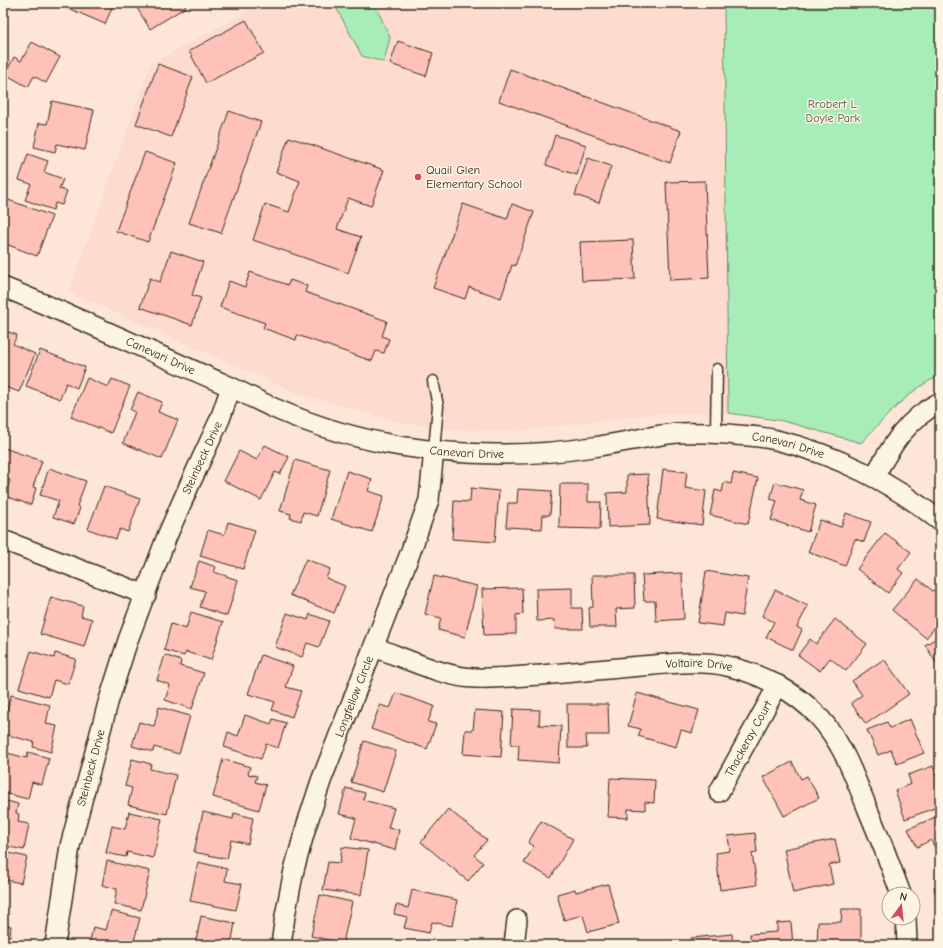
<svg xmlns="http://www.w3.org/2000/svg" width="943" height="948" font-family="'Comic Neue',sans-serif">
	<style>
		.built { fill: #fddbcf }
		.green { fill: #a8edb8; stroke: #728c6b }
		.building { fill: #fec2b9; stroke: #3b2a1e }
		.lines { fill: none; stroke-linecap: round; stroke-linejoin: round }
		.service-casing { stroke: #3b2a1e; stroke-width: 13 }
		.minor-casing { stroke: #3b2a1e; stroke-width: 22 }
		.service { stroke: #fcf5e5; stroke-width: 10 }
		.minor { stroke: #fcf5e5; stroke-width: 19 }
		.poi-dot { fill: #d1495b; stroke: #fcf5e5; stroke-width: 1.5 }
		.labels { text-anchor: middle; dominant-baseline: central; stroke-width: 3; stroke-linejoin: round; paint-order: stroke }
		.park-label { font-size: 12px; fill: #51513d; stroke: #fcf5e5 }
		.poi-label { font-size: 12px; fill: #3b2a1e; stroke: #fcf5e5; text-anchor: start }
		.street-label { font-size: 12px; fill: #3b2a1e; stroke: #fcf5e5 }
	</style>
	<rect width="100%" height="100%" fill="#fde6d8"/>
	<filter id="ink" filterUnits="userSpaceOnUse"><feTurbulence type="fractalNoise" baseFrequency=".025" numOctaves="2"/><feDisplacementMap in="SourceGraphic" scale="8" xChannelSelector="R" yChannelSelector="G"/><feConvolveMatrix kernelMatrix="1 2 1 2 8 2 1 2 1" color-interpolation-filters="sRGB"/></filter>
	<g filter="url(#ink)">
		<!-- built -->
		<polygon class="built" points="264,3 724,3 728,413 665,413 519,431 459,430 401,423 297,393 69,292 151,63"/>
		<!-- green -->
		<g class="green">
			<polygon points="349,3 374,3 390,37 384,62 362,56 337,9"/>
			<path d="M724,3H940V376C911,387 883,420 861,443L783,421L728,413Z"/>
		</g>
		<!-- building -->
		<g class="building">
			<polygon points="64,3 114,3 105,24 63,6"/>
			<polygon points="134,3 183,3 186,7 150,29"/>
			<polygon points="246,20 264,53 206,83 189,51"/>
			<polygon points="398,41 433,53 426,76 390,64"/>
			<polygon points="32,42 60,57 46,83 34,76 28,87 5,74 14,57 21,61"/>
			<polygon points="158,64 193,77 171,137 136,124"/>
			<polygon points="510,69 681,131 670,163 499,101"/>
			<polygon points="52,101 94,110 85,150 57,144 55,152 34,147 39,123 47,124"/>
			<polygon points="229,111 261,122 221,233 189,223"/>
			<polygon points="555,135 586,145 577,175 546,165"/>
			<polygon points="289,137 384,170 371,206 348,198 337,229 361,237 348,273 253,240 265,204 289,212 300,181 276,172"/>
			<polygon points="145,152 177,163 148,242 116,231"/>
			<polygon points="28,154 48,161 44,172 63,179 59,189 67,191 62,205 55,203 53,210 25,200 31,184 19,180"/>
			<polygon points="588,158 611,166 599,203 575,195"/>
			<polygon points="705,181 709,278 670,280 666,182"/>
			<polygon points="3,198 52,216 37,256 3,243 3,225 5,220 3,219"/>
			<polygon points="463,204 507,219 512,204 534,212 515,266 512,265 501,298 469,287 465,299 433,288"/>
			<polygon points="633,240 635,279 582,281 580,242"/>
			<polygon points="171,251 203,262 192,295 201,298 192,325 140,307 150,278 160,282"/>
			<polygon points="250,272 288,285 290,280 307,286 305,292 387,321 382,336 389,339 384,353 376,351 372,361 297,335 296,340 263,328 265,323 220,307 229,281 245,287"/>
			<polygon points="3,330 17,335 13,344 35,354 19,392 3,386"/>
			<polygon points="40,350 85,367 77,388 66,383 60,399 26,386"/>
			<polygon points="87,378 108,387 112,379 130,386 111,433 71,417"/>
			<polygon points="138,392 162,402 158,412 178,420 162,459 123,443 135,412 130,410"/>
			<polygon points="940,438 940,449 937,439"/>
			<polygon points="265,445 289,457 280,474 275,472 261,500 224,481 239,451 257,460"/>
			<polygon points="4,448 42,461 33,487 36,488 31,505 5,496 10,480 3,478 3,453"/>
			<polygon points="295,460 330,470 317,516 303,512 301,521 290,518 291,514 280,511"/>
			<polygon points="49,468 86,481 77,506 80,508 74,524 53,517 59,501 40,495"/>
			<polygon points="663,469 687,472 685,488 706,491 702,525 657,519"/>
			<polygon points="347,471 372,479 368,491 384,496 372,532 331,519"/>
			<polygon points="733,473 758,478 748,524 710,515 715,490 722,492 724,482 731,484"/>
			<polygon points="648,474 650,525 608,527 607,493 627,492 627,475"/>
			<polygon points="775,482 803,490 800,500 816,505 808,532 771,520 777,501 770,499"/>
			<polygon points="560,484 588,484 588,502 601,502 600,529 559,528"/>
			<polygon points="104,486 140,499 128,532 120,529 116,539 88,529"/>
			<polygon points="471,488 499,491 495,542 452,539 454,501 470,502"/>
			<polygon points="518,489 552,491 550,515 543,515 542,529 506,527 508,503 517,503"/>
			<polygon points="846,513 871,522 864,542 855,539 845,566 808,552 820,520 841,527"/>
			<polygon points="228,522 255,530 243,569 200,556 208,530 224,535"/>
			<polygon points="885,533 911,552 898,569 903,573 888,593 857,569"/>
			<polygon points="306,559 330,569 326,578 345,586 334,613 290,595"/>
			<polygon points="199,561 216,567 214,572 238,580 227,616 200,607 205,591 190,587"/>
			<polygon points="706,571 748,578 742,616 725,613 723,626 698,623"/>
			<polygon points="682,573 684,619 656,621 655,601 644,601 642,575"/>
			<polygon points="592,575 634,575 635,608 616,609 617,627 590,627 589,608 593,607"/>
			<polygon points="434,576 477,586 465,637 438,630 441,618 425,614"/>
			<polygon points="918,579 933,591 940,583 940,621 926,638 892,610"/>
			<polygon points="522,588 523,614 516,615 516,634 484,635 482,589"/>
			<polygon points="572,588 572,608 582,608 583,629 555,629 554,620 537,621 536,589"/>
			<polygon points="775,590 808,606 797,627 802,630 793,650 766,637 774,622 762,616"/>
			<polygon points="51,597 83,606 81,616 92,619 84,647 40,634"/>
			<polygon points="191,612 223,622 211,660 186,652 184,656 164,650 171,624 186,629"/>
			<polygon points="287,613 308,620 310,614 329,621 319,647 307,643 302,657 275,647"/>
			<polygon points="835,619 867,644 846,671 830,658 820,671 798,655 810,639 816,644"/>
			<polygon points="940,636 940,669 925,645"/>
			<polygon points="31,651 54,658 55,653 76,659 68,684 54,680 49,697 19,688"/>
			<polygon points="165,655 181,661 180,666 204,673 192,709 165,700 170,685 157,680"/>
			<polygon points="261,655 293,666 286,687 301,691 292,717 272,710 275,702 248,694"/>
			<polygon points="884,659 909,694 866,724 851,703 862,695 852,681"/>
			<polygon points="396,693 434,706 428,722 436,724 427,749 371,729 380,705 390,708"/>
			<polygon points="637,693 699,710 692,733 681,730 676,747 638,736 641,729 628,726"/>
			<polygon points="11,695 50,705 46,724 57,726 51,752 33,747 34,742 3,734 3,725"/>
			<polygon points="567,704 608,704 609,735 586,735 587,748 568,748"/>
			<polygon points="159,707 190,716 179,754 154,747 153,752 132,746 139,722 154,726"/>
			<polygon points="513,709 540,710 539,725 561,726 559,763 518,760 519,745 511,745"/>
			<polygon points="475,710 504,712 501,757 463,754 465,730 473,730"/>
			<polygon points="245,715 271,724 273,719 286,723 278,748 266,744 261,759 224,747 228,732 238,736"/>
			<polygon points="910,719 924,753 897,764 891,750 878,755 867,730 887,722 890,728"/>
			<polygon points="364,741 396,751 383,792 351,782"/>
			<polygon points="3,752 27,758 28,752 49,758 42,785 32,782 28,799 3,793"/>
			<polygon points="132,759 151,764 150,769 176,775 167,814 128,805 132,788 125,786"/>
			<polygon points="223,759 250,767 248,774 257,776 255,782 266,785 259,810 213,797"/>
			<polygon points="792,762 801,779 807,776 819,798 784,816 763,777"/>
			<polygon points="933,766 940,786 940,806 905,819 895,790 911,784 908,775"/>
			<polygon points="610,778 655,780 654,803 645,802 645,810 628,809 628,818 608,817"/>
			<polygon points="346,788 365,793 363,800 394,808 388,828 399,830 395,850 351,838 356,818 339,814"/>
			<polygon points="3,800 18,804 16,813 19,814 18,822 29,824 24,850 5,846 7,839 3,838"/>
			<polygon points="448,809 487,840 474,855 483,863 468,881 421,842"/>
			<polygon points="129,812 162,819 153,858 127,852 126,857 106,853 112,826 125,829"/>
			<polygon points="203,812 233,819 234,813 253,818 248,844 231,840 227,859 194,852"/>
			<polygon points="940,815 940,858 931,840 917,847 908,829"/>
			<polygon points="541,821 573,839 551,878 524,863 534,846 528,843"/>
			<polygon points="755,833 757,852 752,853 757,885 720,890 716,853 730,851 728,836"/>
			<polygon points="835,839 840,863 829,865 833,884 793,893 784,849"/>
			<polygon points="342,847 368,850 361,895 323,890 328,862 340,863"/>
			<polygon points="5,852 27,857 21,883 6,880 3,894 3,859"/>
			<polygon points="107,861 150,871 141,910 114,904 117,889 102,885"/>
			<polygon points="198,862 227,869 225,881 242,884 236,910 190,901"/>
			<polygon points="608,884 619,924 588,932 583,915 564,920 557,894 575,889 576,892"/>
			<polygon points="940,886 940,915 934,887"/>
			<polygon points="412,890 457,900 452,926 432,922 429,933 404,928 407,917 394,914 396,905 408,908"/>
			<polygon points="320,895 352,902 343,943 311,936"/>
			<polygon points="3,904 5,904 3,921"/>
			<polygon points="842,909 861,909 861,945 817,945 818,922 841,922"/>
			<polygon points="111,911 140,918 133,945 89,945 93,927 106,930"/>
			<polygon points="201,916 235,923 231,945 195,945"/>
			<polygon points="791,922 793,945 751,945 750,934 777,932 777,923"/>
			<polygon points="3,925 11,926 9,945 3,945"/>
			<polygon points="732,934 733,945 692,945 691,938"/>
		</g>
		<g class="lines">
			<!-- service casing -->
			<g class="service-casing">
				<g id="service">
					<polyline points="433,381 438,406 434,450"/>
					<polyline points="716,433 717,369"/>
				</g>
			</g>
			<!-- minor casing -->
			<g class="minor-casing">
				<g id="minor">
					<path id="s1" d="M3,287C77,317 149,351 222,383C240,391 258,401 276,409C315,426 358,439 400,446C462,456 531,457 593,447C621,443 649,436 677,433C693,432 711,433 727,434C743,436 760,436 776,440C835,454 893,483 940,521"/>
					<path d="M874,477C892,445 906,420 940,402"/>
					<polyline points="3,540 146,595"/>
					<path id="s2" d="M374,647C402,657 446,678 475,678C497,679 519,676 541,675C574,672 608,669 641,666C667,664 702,660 727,666C761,674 795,691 819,717C843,743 855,778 868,810C880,838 891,866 901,894"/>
					<path id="s3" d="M719,792L778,685"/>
					<polyline points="906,918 907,945"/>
					<path id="s4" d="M55,945L70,846L108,703L128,640L167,536L189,486L220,419L231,387"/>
					<path id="s5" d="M281,945L285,916L294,870L306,827L321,781L409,556L429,500L434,450"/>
					<polyline points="514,945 517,920"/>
				</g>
			</g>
			<!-- service -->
			<use href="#service" class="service"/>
			<!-- minor -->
			<use href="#minor" class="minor"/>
		</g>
	</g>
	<!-- markers -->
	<circle class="poi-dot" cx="418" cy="177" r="4"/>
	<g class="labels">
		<!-- park labels -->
		<g class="park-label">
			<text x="833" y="104">Rrobert L.<tspan x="833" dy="14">Doyle Park</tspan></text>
		</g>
		<!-- poi labels -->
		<g class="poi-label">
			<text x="426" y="170">Quail Glen<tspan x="426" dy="14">Elementary School</tspan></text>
		</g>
		<!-- street labels -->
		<g class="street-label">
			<text stroke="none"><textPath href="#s1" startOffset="172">Canevari Drive</textPath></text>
			<text stroke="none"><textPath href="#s1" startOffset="820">Canevari Drive</textPath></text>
			<text stroke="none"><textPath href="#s1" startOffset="496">Canevari Drive</textPath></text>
			<text stroke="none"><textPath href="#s4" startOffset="511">Steinbeck Drive</textPath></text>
			<text stroke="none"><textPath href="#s2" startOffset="331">Voltaire Drive</textPath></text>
			<text stroke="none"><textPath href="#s5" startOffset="260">Longfellow Circle</textPath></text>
			<text stroke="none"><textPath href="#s3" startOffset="61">Thackeray Court</textPath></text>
			<text stroke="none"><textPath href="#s4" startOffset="181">Steinbeck Drive</textPath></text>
		</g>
	</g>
	<!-- margin -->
	<rect width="943" height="948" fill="none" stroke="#fcf5e5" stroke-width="16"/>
	<rect x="8" y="8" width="927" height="932" fill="none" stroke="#3b2a1e" stroke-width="1.5" filter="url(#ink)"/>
	<!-- north arrow -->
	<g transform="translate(901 906) rotate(15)"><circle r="19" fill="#fcf5e5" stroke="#afa495"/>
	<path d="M0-3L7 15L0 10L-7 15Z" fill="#d1495b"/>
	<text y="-6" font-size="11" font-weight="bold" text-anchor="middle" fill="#3b2a1e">N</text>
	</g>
</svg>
